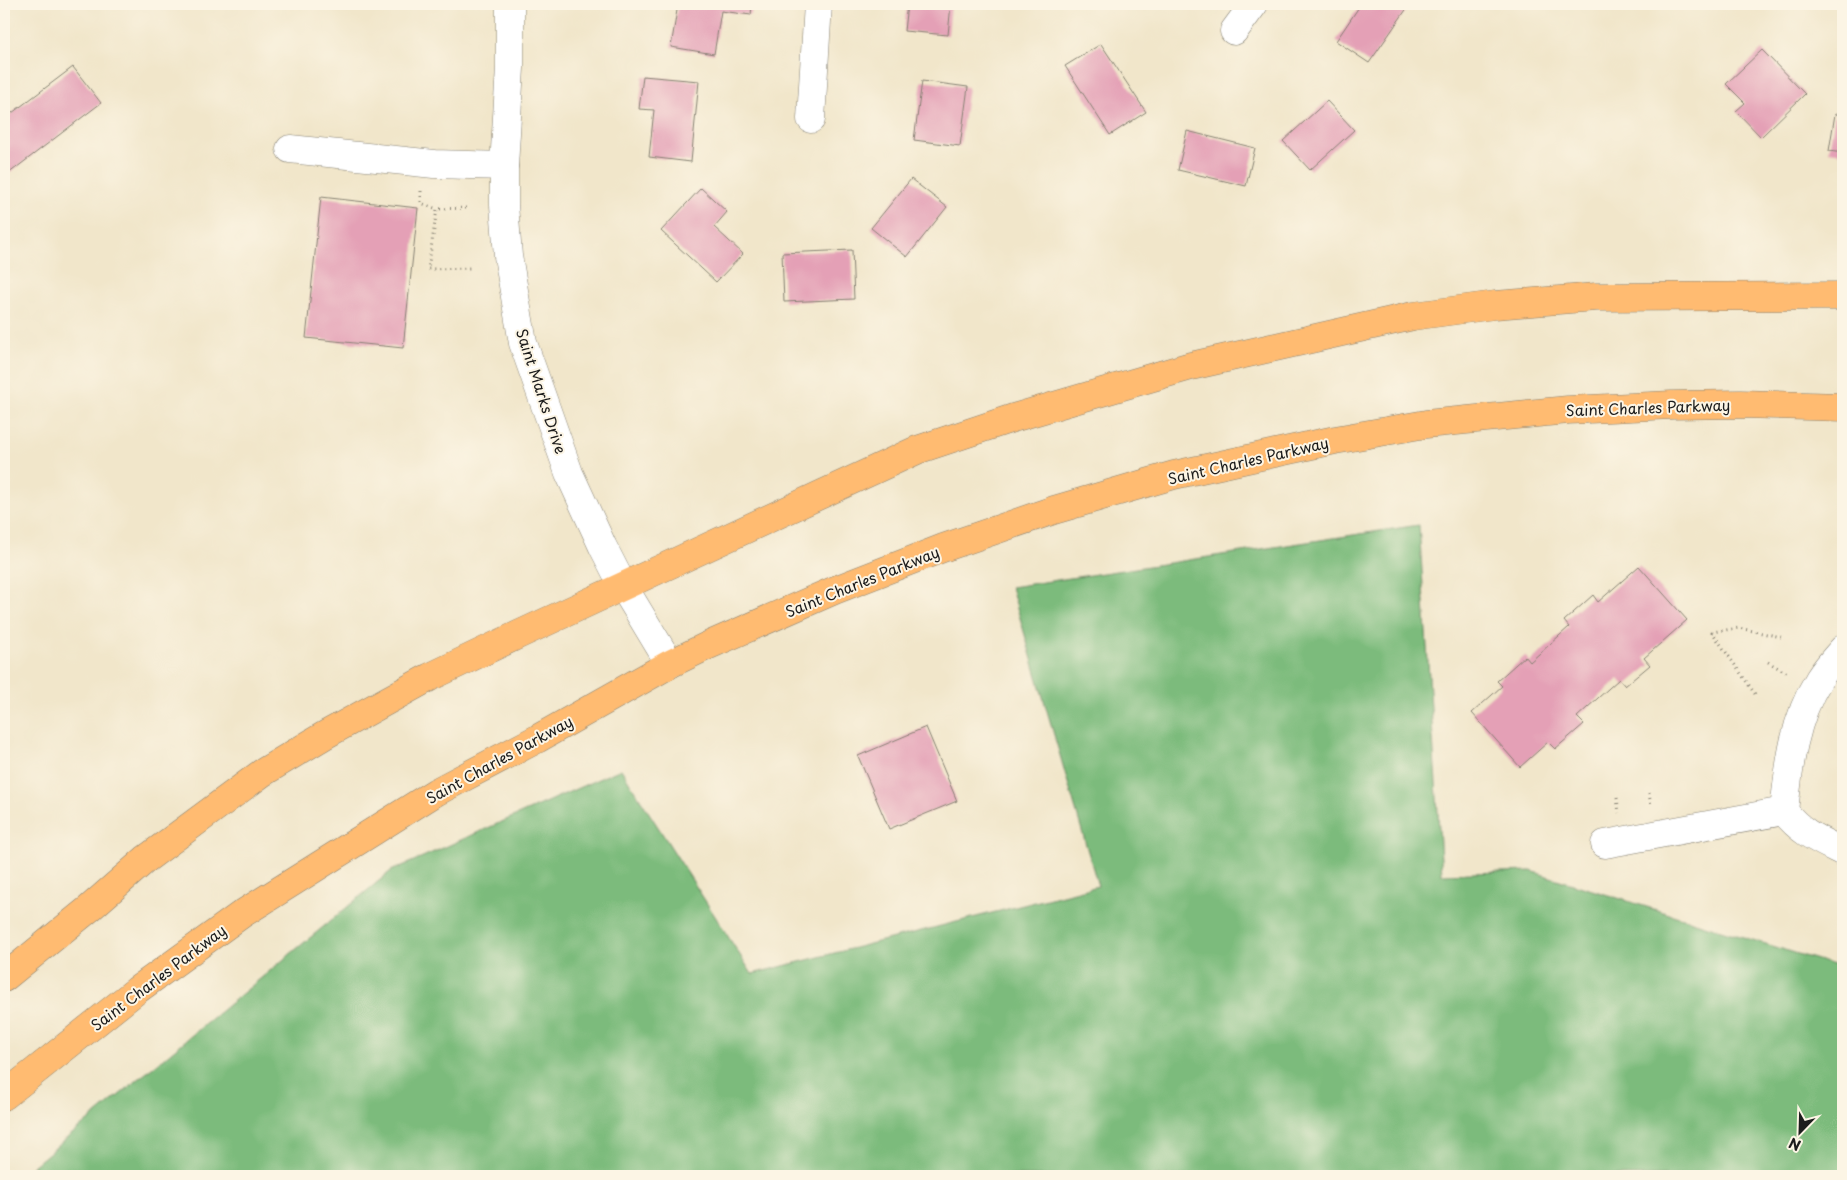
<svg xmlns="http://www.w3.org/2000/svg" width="1847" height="1180" font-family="'Playpen Sans',sans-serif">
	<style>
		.forest { fill: #7bbb7c; stroke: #4c6c4c }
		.building { fill: #e4a0b6 }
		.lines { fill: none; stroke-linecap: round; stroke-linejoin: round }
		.minor-casing { stroke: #868173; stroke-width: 29 }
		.major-casing { stroke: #868173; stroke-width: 29 }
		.path { stroke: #868173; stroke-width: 3; stroke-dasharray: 1 4; stroke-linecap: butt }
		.minor { stroke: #fff; stroke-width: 28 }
		.major { stroke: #ffbb71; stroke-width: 28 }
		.labels { text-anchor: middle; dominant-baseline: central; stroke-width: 4; stroke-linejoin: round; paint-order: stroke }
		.street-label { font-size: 15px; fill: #1c1c1c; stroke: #fcf5e5 }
	</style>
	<rect width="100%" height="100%" fill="#fcf5e5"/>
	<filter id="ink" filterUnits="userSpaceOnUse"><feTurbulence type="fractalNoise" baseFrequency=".02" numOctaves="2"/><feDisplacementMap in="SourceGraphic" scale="10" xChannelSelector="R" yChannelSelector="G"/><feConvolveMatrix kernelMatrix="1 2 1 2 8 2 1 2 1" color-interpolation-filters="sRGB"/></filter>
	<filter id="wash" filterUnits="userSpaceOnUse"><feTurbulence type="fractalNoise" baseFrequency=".0096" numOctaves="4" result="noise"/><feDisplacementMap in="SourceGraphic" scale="20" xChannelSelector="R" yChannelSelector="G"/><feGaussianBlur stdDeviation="1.12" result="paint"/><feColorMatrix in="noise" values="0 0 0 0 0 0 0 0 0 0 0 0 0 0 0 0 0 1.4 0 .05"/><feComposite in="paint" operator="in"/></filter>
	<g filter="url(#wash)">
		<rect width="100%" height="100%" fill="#f1e6ca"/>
		<!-- forest -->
		<polygon class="forest" points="1419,525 1442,874 1531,871 1843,968 1843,1176 21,1176 391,871 621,769 752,974 1098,886 1011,587"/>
		<g id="blocks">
			<!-- building -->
			<g class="building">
				<polygon points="678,4 752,4 751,15 721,11 714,54 671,47"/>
				<polygon points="907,4 951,4 948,35 904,31"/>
				<polygon points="1361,4 1410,4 1369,63 1336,41"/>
				<polygon points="1101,44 1146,112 1110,135 1065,66"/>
				<polygon points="1762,50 1805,94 1761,137 1736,111 1745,103 1726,84"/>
				<polygon points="73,67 101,103 4,177 4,119"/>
				<polygon points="643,76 699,81 691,162 649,157 654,110 639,109"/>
				<polygon points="922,81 968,87 960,146 914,140"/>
				<polygon points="1327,101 1354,130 1310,170 1283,141"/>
				<polygon points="1835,114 1843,115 1843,153 1829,151"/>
				<polygon points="1187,131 1255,148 1246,186 1178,170"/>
				<polygon points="911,179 947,207 907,257 871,228"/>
				<polygon points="701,188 727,212 714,227 743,254 716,282 661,231"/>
				<polygon points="321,197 418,208 403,348 306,338"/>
				<polygon points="852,250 854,299 784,302 782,253"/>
				<polygon points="1639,566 1687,620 1644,658 1650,665 1625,686 1619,679 1577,717 1584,724 1555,749 1548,742 1520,767 1472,713 1502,686 1497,681 1525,656 1530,662 1569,627 1564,621 1593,595 1598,602"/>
				<polygon points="926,727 957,801 889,829 858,756"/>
			</g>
		</g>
	</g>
	<g filter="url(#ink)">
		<use href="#blocks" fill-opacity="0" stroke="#868173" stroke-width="1"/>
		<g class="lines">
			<!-- minor casing -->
			<g class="minor-casing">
				<g id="minor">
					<polyline points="510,4 510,68 504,166 504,205 508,256 523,343 569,473 603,547 623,586 670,664"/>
					<polyline points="1234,31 1254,4"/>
					<polyline points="811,119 818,4"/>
					<polyline points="290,149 434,164 504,166"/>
					<path d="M1843,649C1835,658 1826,668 1819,679C1794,719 1789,765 1784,811C1801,833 1819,840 1843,852"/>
					<polyline points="1605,844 1784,811"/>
				</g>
			</g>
			<!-- major casing -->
			<g class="major-casing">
				<g id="major">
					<polyline points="4,978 90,908 146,859 262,773 325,735 430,677 520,634 917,450 1013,418 1191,366 1413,316 1495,305 1596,297 1843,296"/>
					<polyline points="4,1096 137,990 242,914 436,792 537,739 670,664 707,646 835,590 943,548 1054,510 1174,475 1335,440 1426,424 1568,410 1672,405 1740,404 1843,407"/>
				</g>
			</g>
			<!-- path -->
			<g class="path">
				<polyline points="421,191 421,203 437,209"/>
				<polyline points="466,208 437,209 428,269 472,268"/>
				<polyline points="1768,662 1789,674"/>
				<polyline points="1755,694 1712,632 1739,628 1781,637"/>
				<polyline points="1649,793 1651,807"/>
				<polyline points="1617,798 1619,813"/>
			</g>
			<!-- minor -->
			<use href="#minor" class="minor"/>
			<!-- major -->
			<use href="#major" class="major"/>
		</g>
	</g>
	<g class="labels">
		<!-- street labels -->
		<g class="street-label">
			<text transform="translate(542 391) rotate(72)">Saint Marks Drive</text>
			<text transform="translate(1648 407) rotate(-2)">Saint Charles Parkway</text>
			<text transform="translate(1248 460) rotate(-13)">Saint Charles Parkway</text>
			<text transform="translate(862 581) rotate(-22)">Saint Charles Parkway</text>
			<text transform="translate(499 759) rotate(-29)">Saint Charles Parkway</text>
			<text transform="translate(158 977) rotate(-37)">Saint Charles Parkway</text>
		</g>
	</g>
	<!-- margin -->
	<rect width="1847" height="1180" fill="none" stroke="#fcf5e5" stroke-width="20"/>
	<!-- north arrow -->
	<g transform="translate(1800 1132) rotate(203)" stroke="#fcf5e5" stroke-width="4" paint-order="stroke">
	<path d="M0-4L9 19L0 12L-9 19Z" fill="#1c1c1c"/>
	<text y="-8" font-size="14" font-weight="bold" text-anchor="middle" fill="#1c1c1c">N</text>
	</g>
</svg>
